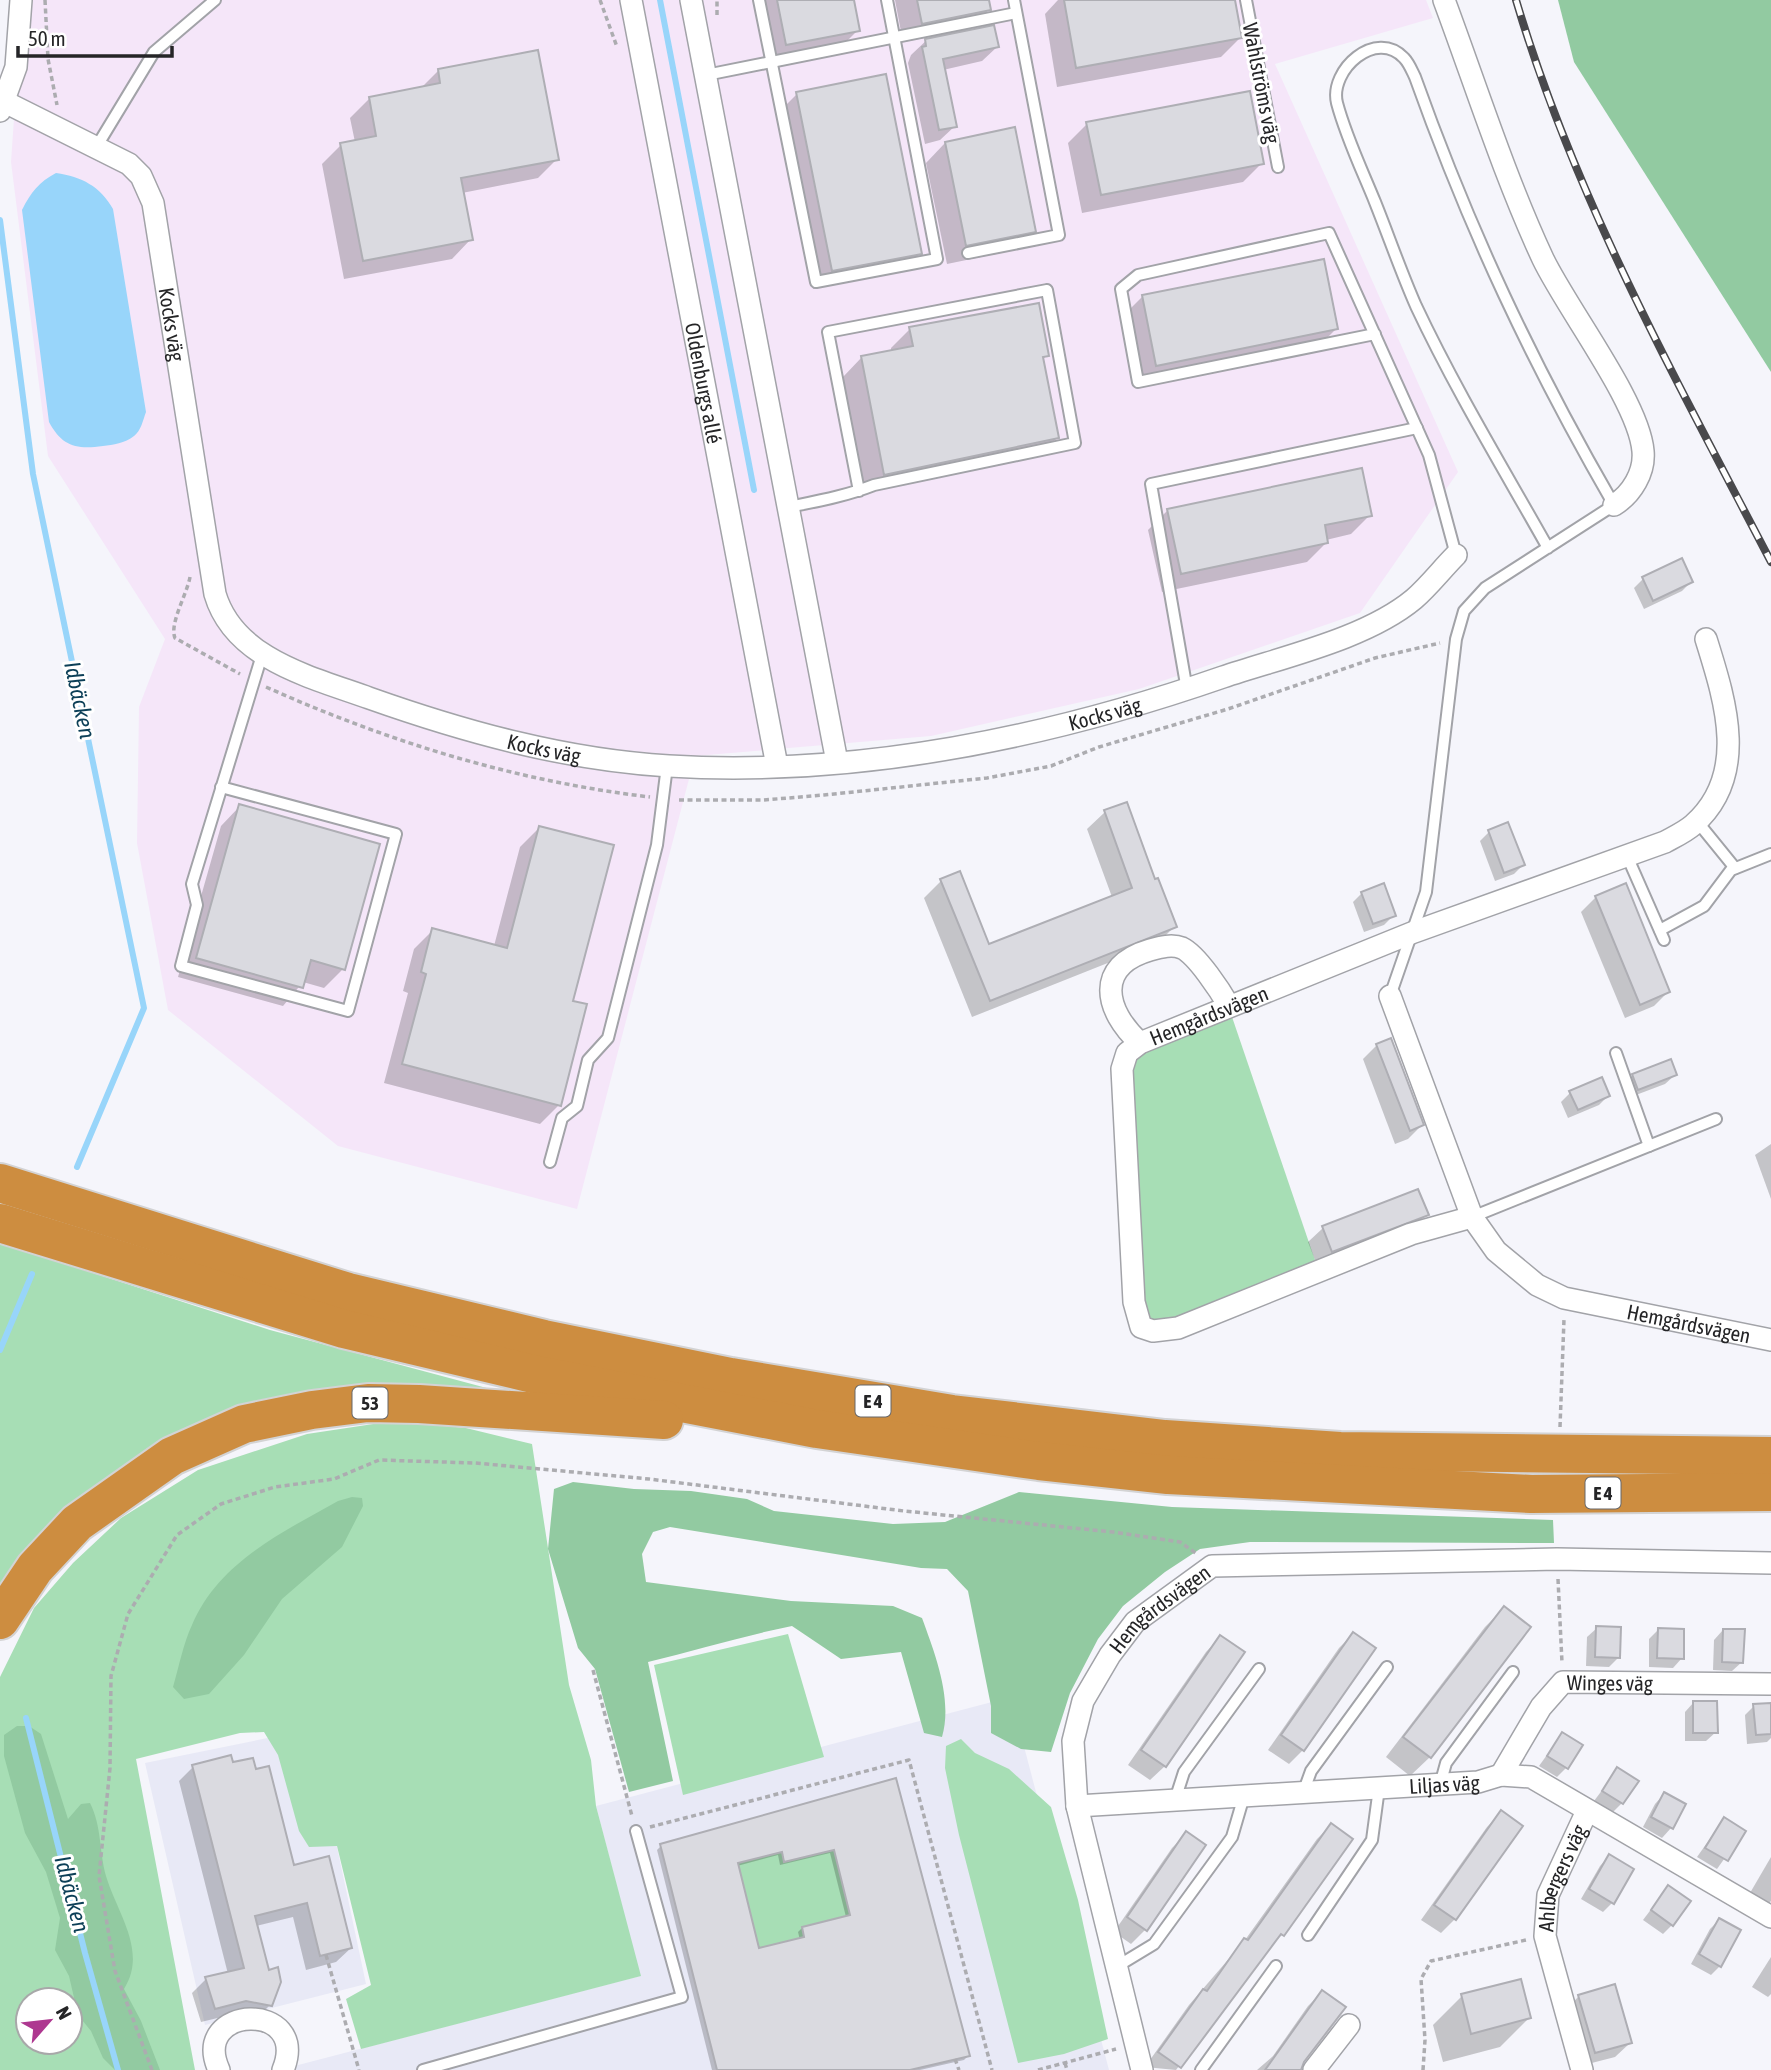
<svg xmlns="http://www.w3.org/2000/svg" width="1771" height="2070" font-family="'Asap Condensed',sans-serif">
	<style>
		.commercial { fill: #f5e6f9 }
		.built { fill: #e8e9f6 }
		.green { fill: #a7deb5; fill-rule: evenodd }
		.forest { fill: #92caa1 }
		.water { fill: #98d5fa }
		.shadow { fill: #0003; fill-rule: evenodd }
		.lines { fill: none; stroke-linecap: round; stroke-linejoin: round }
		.stream { stroke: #98d5fa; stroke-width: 6 }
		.building { fill: #dadae0; stroke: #aeaeb4; stroke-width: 2; fill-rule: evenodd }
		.service-casing { stroke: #a2a3a8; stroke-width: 14 }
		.minor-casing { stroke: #a2a3a8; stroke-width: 24 }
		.motorway-casing { stroke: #d3d3d4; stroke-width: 42 }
		.path { stroke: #acacb0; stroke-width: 3.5; stroke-dasharray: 5 3.5; stroke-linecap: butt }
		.service { stroke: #fff; stroke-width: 10 }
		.minor { stroke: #fff; stroke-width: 21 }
		.motorway { stroke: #cd8d40; stroke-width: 38 }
		.rail-casing { stroke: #49494c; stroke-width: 8 }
		.rail { stroke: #fff; stroke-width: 5; stroke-dasharray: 16; stroke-linecap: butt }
		.labels { text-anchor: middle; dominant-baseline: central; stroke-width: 6; stroke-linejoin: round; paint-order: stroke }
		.shield { fill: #fff; stroke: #666668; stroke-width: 2 }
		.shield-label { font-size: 19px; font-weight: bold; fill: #252527 }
		.street-label { font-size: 21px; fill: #252527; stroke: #fff }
		.water-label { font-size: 23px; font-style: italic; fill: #0c3f57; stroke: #fff }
	</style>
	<rect width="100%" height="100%" fill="#f5f5fb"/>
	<!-- commercial -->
	<polygon class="commercial" points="10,0 1426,0 1433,18 1275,64 1458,472 1360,613 1139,689 931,736 695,756 577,1209 338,1146 168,1010 137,843 139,707 165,639 48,456 11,162 17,75"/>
	<!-- built -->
	<g class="built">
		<polygon points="1011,1697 1109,2070 279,2070 640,1976 596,1806"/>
		<polygon points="312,1729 366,1984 205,2025 145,1763"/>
	</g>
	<!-- green -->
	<g class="green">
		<polygon points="1231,1014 1318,1269 1178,1324 1141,1320 1127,1071 1136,1051"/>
		<polygon points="0,1243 270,1330 524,1398 242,1416 0,1601"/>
		<path d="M393,1421L466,1428L532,1444L569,1685L591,1760L596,1806L641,1976L361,2049L346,1999L371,1985L337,1846L309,1847L299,1831L278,1755L264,1732L240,1733L136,1759L195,2070H0V1677L34,1608L73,1563L121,1518L198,1470L307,1434ZM28,2000H70V2042H28Z"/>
		<polygon points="788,1634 824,1757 683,1795 654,1665"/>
		<polygon points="961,1739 975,1753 1009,1769 1051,1807 1078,1900 1108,2039 1064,2054 1018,2063 959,1835 945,1768 946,1746"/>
		<polygon points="834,1850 853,1928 837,1918 802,1927 804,1937 759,1948 738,1863 782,1852 785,1862"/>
	</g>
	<!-- forest -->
	<g class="forest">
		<polygon points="1558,0 1771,0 1771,372 1574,62"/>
		<path d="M573,1482L634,1489L691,1491L747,1499L774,1511L893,1524L945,1522L1019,1492L1172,1507L1553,1520L1554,1543L1250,1542L1200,1549L1165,1572L1123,1606L1098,1639L1070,1693L1051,1752L1021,1749L991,1733V1706L968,1591L947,1569L921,1568L670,1527L653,1532L642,1554L646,1582L791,1601L893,1606L922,1618C935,1654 953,1699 942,1737L924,1733L901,1652L841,1659L792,1626C743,1636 696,1650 648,1662L673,1781L629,1792L595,1669L578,1648L548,1549L554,1489Z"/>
		<path d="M352,1497L362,1498L363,1506L342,1547L282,1599L244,1655L209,1694L184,1699L173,1687C179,1667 183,1644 192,1625C219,1562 281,1533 338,1501Z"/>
		<path d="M17,1726H29L41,1734L68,1819L81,1804L90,1803C102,1827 99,1851 106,1876C117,1913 148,1951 124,1989L141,2021L160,2070H115L103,2058L91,2031L78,2015L69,1976L55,1950L60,1918L46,1872L25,1833L4,1756V1735Z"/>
	</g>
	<!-- water -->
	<path class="water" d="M56,173C82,177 100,186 113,209L146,412C143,420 141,431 134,436C125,443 113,445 103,446C76,450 62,446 49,422L22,210C31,192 39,182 56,173Z"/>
	<!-- shadow -->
	<g class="shadow">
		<polygon points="755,0 852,0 858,30 839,49 767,63"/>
		<polygon points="895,0 990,0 989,9 965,33 997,47 982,61 943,70 955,126 940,140 925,144 908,63 911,55 930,37 903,42"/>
		<polygon points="1058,0 1233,0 1240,38 1221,57 1057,87 1045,14"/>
		<polygon points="438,71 557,159 538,178 462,193 471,239 452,259 344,279 322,164 341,145 355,142 350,118 370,98 421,88"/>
		<polygon points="797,94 921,253 901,272 813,289 778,113"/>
		<polygon points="1087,124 1262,163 1243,182 1082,213 1068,143"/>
		<polygon points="945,143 1034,231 1015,250 947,264 926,163"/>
		<polygon points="1143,296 1336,329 1317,348 1137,384 1123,316"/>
		<polygon points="910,329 1047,355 1042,360 1057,438 1038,457 865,493 843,377 862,357 891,352 891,348"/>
		<polygon points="1168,510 1370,515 1351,534 1326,540 1326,543 1307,562 1162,592 1148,530"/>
		<polygon points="1643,579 1691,582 1682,591 1644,609 1634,588"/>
		<polygon points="1126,804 1154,881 1175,926 1158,943 972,1017 924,898 941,881 988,946 1112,897 1087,829 1105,812"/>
		<polygon points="240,806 343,969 324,988 303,982 283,1006 178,977 221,826"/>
		<polygon points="539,828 571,1002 559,1105 540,1124 384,1083 408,993 403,991 414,949 433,930 494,946 520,847"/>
		<polygon points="1489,832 1523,865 1514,874 1495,881 1480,841"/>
		<polygon points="1362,893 1394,915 1384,925 1364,932 1353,902"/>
		<polygon points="1596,897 1668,992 1654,1006 1625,1018 1581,912"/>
		<polygon points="1377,1045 1422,1125 1408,1139 1395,1144 1363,1059"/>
		<polygon points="1633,1075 1675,1075 1665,1084 1628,1098 1623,1085"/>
		<polygon points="1570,1093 1608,1096 1599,1105 1568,1118 1561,1102"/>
		<polygon points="1771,1144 1771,1199 1755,1155"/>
		<polygon points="1417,1191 1426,1215 1412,1229 1317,1265 1308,1242 1323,1228"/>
		<polygon points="1504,1608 1529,1627 1430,1757 1410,1776 1386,1757 1485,1627"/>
		<polygon points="1597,1628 1618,1658 1609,1667 1586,1666 1587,1637"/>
		<polygon points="1659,1629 1682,1658 1673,1668 1649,1667 1649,1639"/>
		<polygon points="1723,1630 1742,1662 1732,1671 1713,1670 1714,1640"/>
		<polygon points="1353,1634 1303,1750 1289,1764 1268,1750 1339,1648"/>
		<polygon points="1220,1637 1165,1766 1150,1780 1128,1765 1206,1652"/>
		<polygon points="1694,1702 1716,1732 1706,1741 1685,1741 1685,1712"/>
		<polygon points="1771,1704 1771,1738 1767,1742 1747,1744 1745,1715 1754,1706"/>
		<polygon points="1562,1734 1566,1768 1557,1777 1539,1766"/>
		<polygon points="193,1767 292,1867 351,1948 336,1962 306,1970 293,1917 256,1926 270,2005 256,2019 230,2015 201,2022 192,1993 206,1979 228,1974 179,1781"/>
		<polygon points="1618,1769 1622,1803 1613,1812 1594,1801"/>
		<path d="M895,1781L968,2056L964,2060L920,2070H712L657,1850L661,1846ZM830,1853L846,1917L802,1928L798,1932L800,1940L758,1950L737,1866L778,1855L780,1865Z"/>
		<polygon points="1664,1794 1684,1805 1671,1828 1662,1838 1643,1827 1655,1804"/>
		<polygon points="1501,1813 1455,1919 1441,1933 1421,1920 1487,1827"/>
		<polygon points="1724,1819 1744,1831 1717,1869 1697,1857"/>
		<polygon points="1331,1825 1282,1935 1267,1949 1176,2070 1145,2067 1189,2005 1245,1940 1317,1839"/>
		<polygon points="1186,1834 1145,1930 1131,1944 1114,1932 1172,1848"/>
		<polygon points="1609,1856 1612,1903 1603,1912 1581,1899 1600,1866"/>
		<polygon points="1771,1857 1771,1901 1769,1903 1750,1893"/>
		<polygon points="1668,1887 1672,1925 1663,1934 1643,1920"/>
		<polygon points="1719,1920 1720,1966 1711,1975 1691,1964 1710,1929"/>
		<polygon points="1771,1957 1771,1994 1768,1997 1752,1987"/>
		<polygon points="1322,1992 1298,2070 1257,2070 1273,2056 1308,2006"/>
		<polygon points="1462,1996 1529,2018 1500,2047 1443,2062 1433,2025"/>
		<polygon points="1579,1996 1630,2043 1615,2057 1580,2066 1565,2011"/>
	</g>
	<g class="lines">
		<!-- stream -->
		<g class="stream">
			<polyline points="660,0 754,490"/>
			<polyline points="0,220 33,474 144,1008 77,1167"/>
			<polyline points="0,1350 32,1274"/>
			<polyline points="26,1718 85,1953 118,2070"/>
		</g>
	</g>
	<!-- building -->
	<g class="building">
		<polygon points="777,0 854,0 860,31 786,45"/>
		<polygon points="917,0 989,0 991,10 922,24"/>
		<polygon points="1064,0 1235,0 1242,38 1076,68"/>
		<polygon points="994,25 999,47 943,59 957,127 939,130 922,47 926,46 925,39"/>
		<polygon points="538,50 559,160 461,178 473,240 363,261 340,143 376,136 369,97 440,83 438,69"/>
		<polygon points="886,74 922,254 832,271 796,92"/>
		<polygon points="1250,91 1264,164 1101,195 1086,122"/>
		<polygon points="1015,127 1036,232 966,246 945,142"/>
		<polygon points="1324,259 1338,329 1156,366 1142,295"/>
		<polygon points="1039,303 1049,356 1043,357 1059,438 884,475 861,356 913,346 909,327"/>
		<polygon points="1362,468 1372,516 1325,525 1328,543 1181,574 1167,509"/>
		<polygon points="1682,558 1693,582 1653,601 1642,577"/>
		<polygon points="1127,802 1155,879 1158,878 1177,927 990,1001 940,879 960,871 989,944 1132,888 1104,810"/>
		<polygon points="239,804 380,844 345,970 311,960 303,988 196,958"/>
		<polygon points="1508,822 1525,865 1504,873 1488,830"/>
		<polygon points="539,826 614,845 573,1001 587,1004 561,1106 402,1064 426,974 421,972 432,928 507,948"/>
		<polygon points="1384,883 1396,916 1373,924 1361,892"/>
		<polygon points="1626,883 1670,992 1640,1005 1595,896"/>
		<polygon points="1391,1038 1424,1125 1410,1131 1376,1044"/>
		<polygon points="1671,1059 1677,1075 1638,1090 1632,1074"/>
		<polygon points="1602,1077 1610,1096 1578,1110 1569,1091"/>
		<polygon points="1418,1189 1429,1215 1332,1252 1322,1226"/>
		<polygon points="1504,1606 1531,1627 1431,1758 1403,1737"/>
		<polygon points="1596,1626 1621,1627 1620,1658 1595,1657"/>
		<polygon points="1658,1628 1684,1629 1684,1659 1657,1658"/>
		<polygon points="1723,1629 1745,1629 1743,1663 1722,1662"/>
		<polygon points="1353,1632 1376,1648 1304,1751 1281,1735"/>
		<polygon points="1220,1635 1245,1652 1166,1767 1141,1750"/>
		<polygon points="1693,1701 1717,1701 1718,1733 1693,1733"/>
		<polygon points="1771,1703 1771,1734 1756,1735 1753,1704"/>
		<polygon points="1562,1732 1583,1745 1568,1769 1547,1756"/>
		<polygon points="231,1755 233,1762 253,1758 256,1769 269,1766 294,1865 329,1856 352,1948 320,1956 307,1903 255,1916 269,1970 278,1967 281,1982 272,2006 246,2001 215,2009 205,1977 244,1968 192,1765"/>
		<polygon points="1617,1767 1639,1781 1623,1804 1602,1791"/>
		<path d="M896,1778L970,2056L910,2070H717L660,1844ZM834,1850L850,1915L802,1927L804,1937L759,1948L738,1863L782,1852L784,1862Z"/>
		<polygon points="1664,1792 1686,1804 1673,1829 1651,1817"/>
		<polygon points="1501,1810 1523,1826 1456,1920 1434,1905"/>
		<polygon points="1724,1817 1746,1831 1728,1861 1705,1848"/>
		<polygon points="1331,1823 1353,1839 1284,1936 1281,1934 1181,2068 1158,2052 1203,1989 1207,1991 1244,1938 1248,1940"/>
		<polygon points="1186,1831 1206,1845 1147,1931 1127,1917"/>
		<polygon points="1609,1854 1634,1869 1614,1904 1589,1889"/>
		<polygon points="1668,1885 1691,1901 1673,1926 1651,1910"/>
		<polygon points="1719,1918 1741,1930 1721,1967 1699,1954"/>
		<polygon points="1521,1979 1531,2018 1471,2034 1461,1994"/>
		<polygon points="1615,1984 1632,2043 1595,2053 1578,1995"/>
		<polygon points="1322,1990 1346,2007 1304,2062 1301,2070 1265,2070"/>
	</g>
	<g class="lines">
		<!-- service casing -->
		<g class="service-casing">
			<g id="service">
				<polyline points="759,0 816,282 937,259 887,0"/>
				<polyline points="1246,0 1278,167"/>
				<polyline points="706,75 1016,13"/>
				<polyline points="97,146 154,52 215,0"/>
				<polyline points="968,253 1059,235 1014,0"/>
				<polyline points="1375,334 1138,382 1121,289 1138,275 1329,233 1429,455 1456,555"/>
				<path d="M789,507C818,501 846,496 874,485L1075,443L1047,290L828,332L859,491"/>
				<polyline points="1187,690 1151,484 1417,428"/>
				<polyline points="221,787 396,834 348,1011 181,966 197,905 192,884 262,655"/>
				<polyline points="1696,820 1735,868"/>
				<polyline points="1627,856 1664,940"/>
				<polyline points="1660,930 1704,906 1731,870 1771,854"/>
				<path d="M1390,996L1426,892L1456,639L1464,611L1485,588L1614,505C1532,363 1470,231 1415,77C1412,71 1409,63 1404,58C1376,28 1329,70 1337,103C1346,137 1362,170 1375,202C1389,237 1401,272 1416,306C1455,389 1503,468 1548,548"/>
				<polyline points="1616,1053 1649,1146"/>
				<polyline points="550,1162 562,1118 577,1106 588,1060 608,1038 657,845 667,766"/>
				<polyline points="1472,1217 1716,1119"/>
				<polyline points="1440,1785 1446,1763 1513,1672"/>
				<polyline points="1303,1793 1311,1771 1387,1667"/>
				<polyline points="1175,1800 1184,1772 1259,1669"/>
				<polyline points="1308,1935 1372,1840 1379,1788"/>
				<polyline points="1116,1967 1154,1944 1232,1837 1244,1796"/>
				<polyline points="423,2070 682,1997 636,1831"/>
				<polyline points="1201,2070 1276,1966"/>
			</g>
		</g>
		<!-- minor casing -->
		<g class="minor-casing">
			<g id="minor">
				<path id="s1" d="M631,0L777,766"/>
				<polyline points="691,0 837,762"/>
				<path d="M1444,0C1476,86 1504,175 1543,259C1567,309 1639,402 1643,451C1645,472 1632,494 1614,505"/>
				<path id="s2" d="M5,102L129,164L141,176L153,203L215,594C234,659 311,677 369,698C465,732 566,760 669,766C855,777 1047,738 1223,677C1282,657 1366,639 1414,599C1429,586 1442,569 1456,555"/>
				<polyline points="0,111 16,67 21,0"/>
				<path id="s3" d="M1390,996L1472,1217L1496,1251L1537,1285L1564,1298L1771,1340"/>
				<path d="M1140,1043C1104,1010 1095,966 1150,950C1161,947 1172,944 1182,948C1197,955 1221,992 1229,1006"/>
				<path id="s4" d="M1472,1217L1411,1234L1178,1328L1153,1331L1141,1327L1134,1302L1122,1069L1127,1053L1140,1043L1414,932L1665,842C1674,837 1685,832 1693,825C1750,775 1725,700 1706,639"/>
				<path id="s5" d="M1501,1775L1541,1707L1563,1682L1771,1684"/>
				<path id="s6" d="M1077,1806L1478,1782L1501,1775L1531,1777L1771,1917"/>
				<path d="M219,2070C189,2004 311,2000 283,2070"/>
				<path id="s7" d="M1142,2070L1077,1806L1073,1741L1083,1701L1110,1655L1135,1622L1212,1566L1557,1559L1771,1563"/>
				<polyline points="1314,2070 1349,2025"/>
				<path id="s8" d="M1582,2070L1545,1936L1548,1895L1587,1811"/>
			</g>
		</g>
		<!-- motorway casing -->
		<g class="motorway-casing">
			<g id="motorway">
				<polyline points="0,1183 348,1292 544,1339 731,1377 952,1414 1165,1439 1340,1451 1771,1456"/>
				<polyline points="0,1223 344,1329 537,1375 817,1429 1039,1461 1168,1475 1531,1494 1771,1492"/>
				<polyline points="0,1620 35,1568 77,1523 172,1456 244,1424 312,1410 368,1403 419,1404 664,1420"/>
			</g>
		</g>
		<!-- path -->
		<g class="path">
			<polyline points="45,0 48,59 57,105"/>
			<polyline points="600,0 617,47"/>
			<polyline points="717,15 717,0"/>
			<path d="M190,577C187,594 169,624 175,638L240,674"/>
			<path d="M266,687C389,742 515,781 650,797"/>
			<polyline points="679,800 764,800 824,795 987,778 1051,766 1099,747 1228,709 1375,658 1440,643"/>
			<polyline points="1560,1427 1564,1319"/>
			<polyline points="1558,1579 1562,1663"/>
			<polyline points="593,1670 632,1816"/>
			<polyline points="650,1827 909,1760 992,2070"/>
			<polyline points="326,1955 359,2070"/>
			<polyline points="955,2059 959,2070"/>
			<polyline points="1065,2063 1067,2070"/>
			<polyline points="152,2070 115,1971 99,1876 110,1768 111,1676 128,1614 177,1535 221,1504 275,1487 334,1479 379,1460 475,1463 649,1479 904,1511 1113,1532 1180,1542 1197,1554"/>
			<polyline points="1038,2070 1116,2049"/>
			<polyline points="1423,2070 1425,2040 1421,1979 1431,1961 1526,1940"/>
		</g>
		<!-- service -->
		<use href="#service" class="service"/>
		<!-- minor -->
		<use href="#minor" class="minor"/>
		<!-- motorway -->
		<use href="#motorway" class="motorway"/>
		<!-- rail casing -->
		<g class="rail-casing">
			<path id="rail" d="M1516,0C1575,199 1676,379 1771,562"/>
		</g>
		<!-- rail -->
		<use href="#rail" class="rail"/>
	</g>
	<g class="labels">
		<!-- shield labels -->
		<g class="shield">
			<rect x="855.5" y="1385.5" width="35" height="31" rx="5"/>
			<rect x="352.5" y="1387.5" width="35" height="31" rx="5"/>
			<rect x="1585.5" y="1477.5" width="35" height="31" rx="5"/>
		</g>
		<g class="shield-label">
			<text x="873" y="1401">E 4</text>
			<text x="370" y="1403">53</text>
			<text x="1603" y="1493">E 4</text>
		</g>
		<!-- street labels -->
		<g class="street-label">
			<text transform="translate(1262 83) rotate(79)">Wahlströms väg</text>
			<text stroke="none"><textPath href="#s2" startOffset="308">Kocks väg</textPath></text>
			<text stroke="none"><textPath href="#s1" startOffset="390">Oldenburgs allé</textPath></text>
			<text stroke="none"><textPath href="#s2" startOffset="1524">Kocks väg</textPath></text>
			<text stroke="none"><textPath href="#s2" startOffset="957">Kocks väg</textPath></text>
			<text stroke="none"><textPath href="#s4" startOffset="719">Hemgårdsvägen</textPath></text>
			<text stroke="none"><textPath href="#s3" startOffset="488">Hemgårdsvägen</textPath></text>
			<text stroke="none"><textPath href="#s7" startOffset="500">Hemgårdsvägen</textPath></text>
			<text stroke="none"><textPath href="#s5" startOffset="159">Winges väg</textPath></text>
			<text stroke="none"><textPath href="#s6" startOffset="368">Liljas väg</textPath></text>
			<text stroke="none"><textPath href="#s8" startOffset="200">Ahlbergers väg</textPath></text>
		</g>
		<!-- water labels -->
		<g class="water-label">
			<text transform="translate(80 700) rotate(78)">Idbäcken</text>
			<text transform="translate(72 1894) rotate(75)">Idbäcken</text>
		</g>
	</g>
	<!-- north arrow -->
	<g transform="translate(49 2021) rotate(62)"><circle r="33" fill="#ffffff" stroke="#a8a8a9" stroke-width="2"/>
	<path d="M0-5L12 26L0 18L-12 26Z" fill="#ae3890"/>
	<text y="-10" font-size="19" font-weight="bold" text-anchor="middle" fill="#252527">N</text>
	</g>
	<!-- scale -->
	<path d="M18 46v10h154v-10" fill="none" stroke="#252527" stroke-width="3.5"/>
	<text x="28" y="46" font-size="21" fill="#252527" stroke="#ffffff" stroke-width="5" paint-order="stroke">50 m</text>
</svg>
